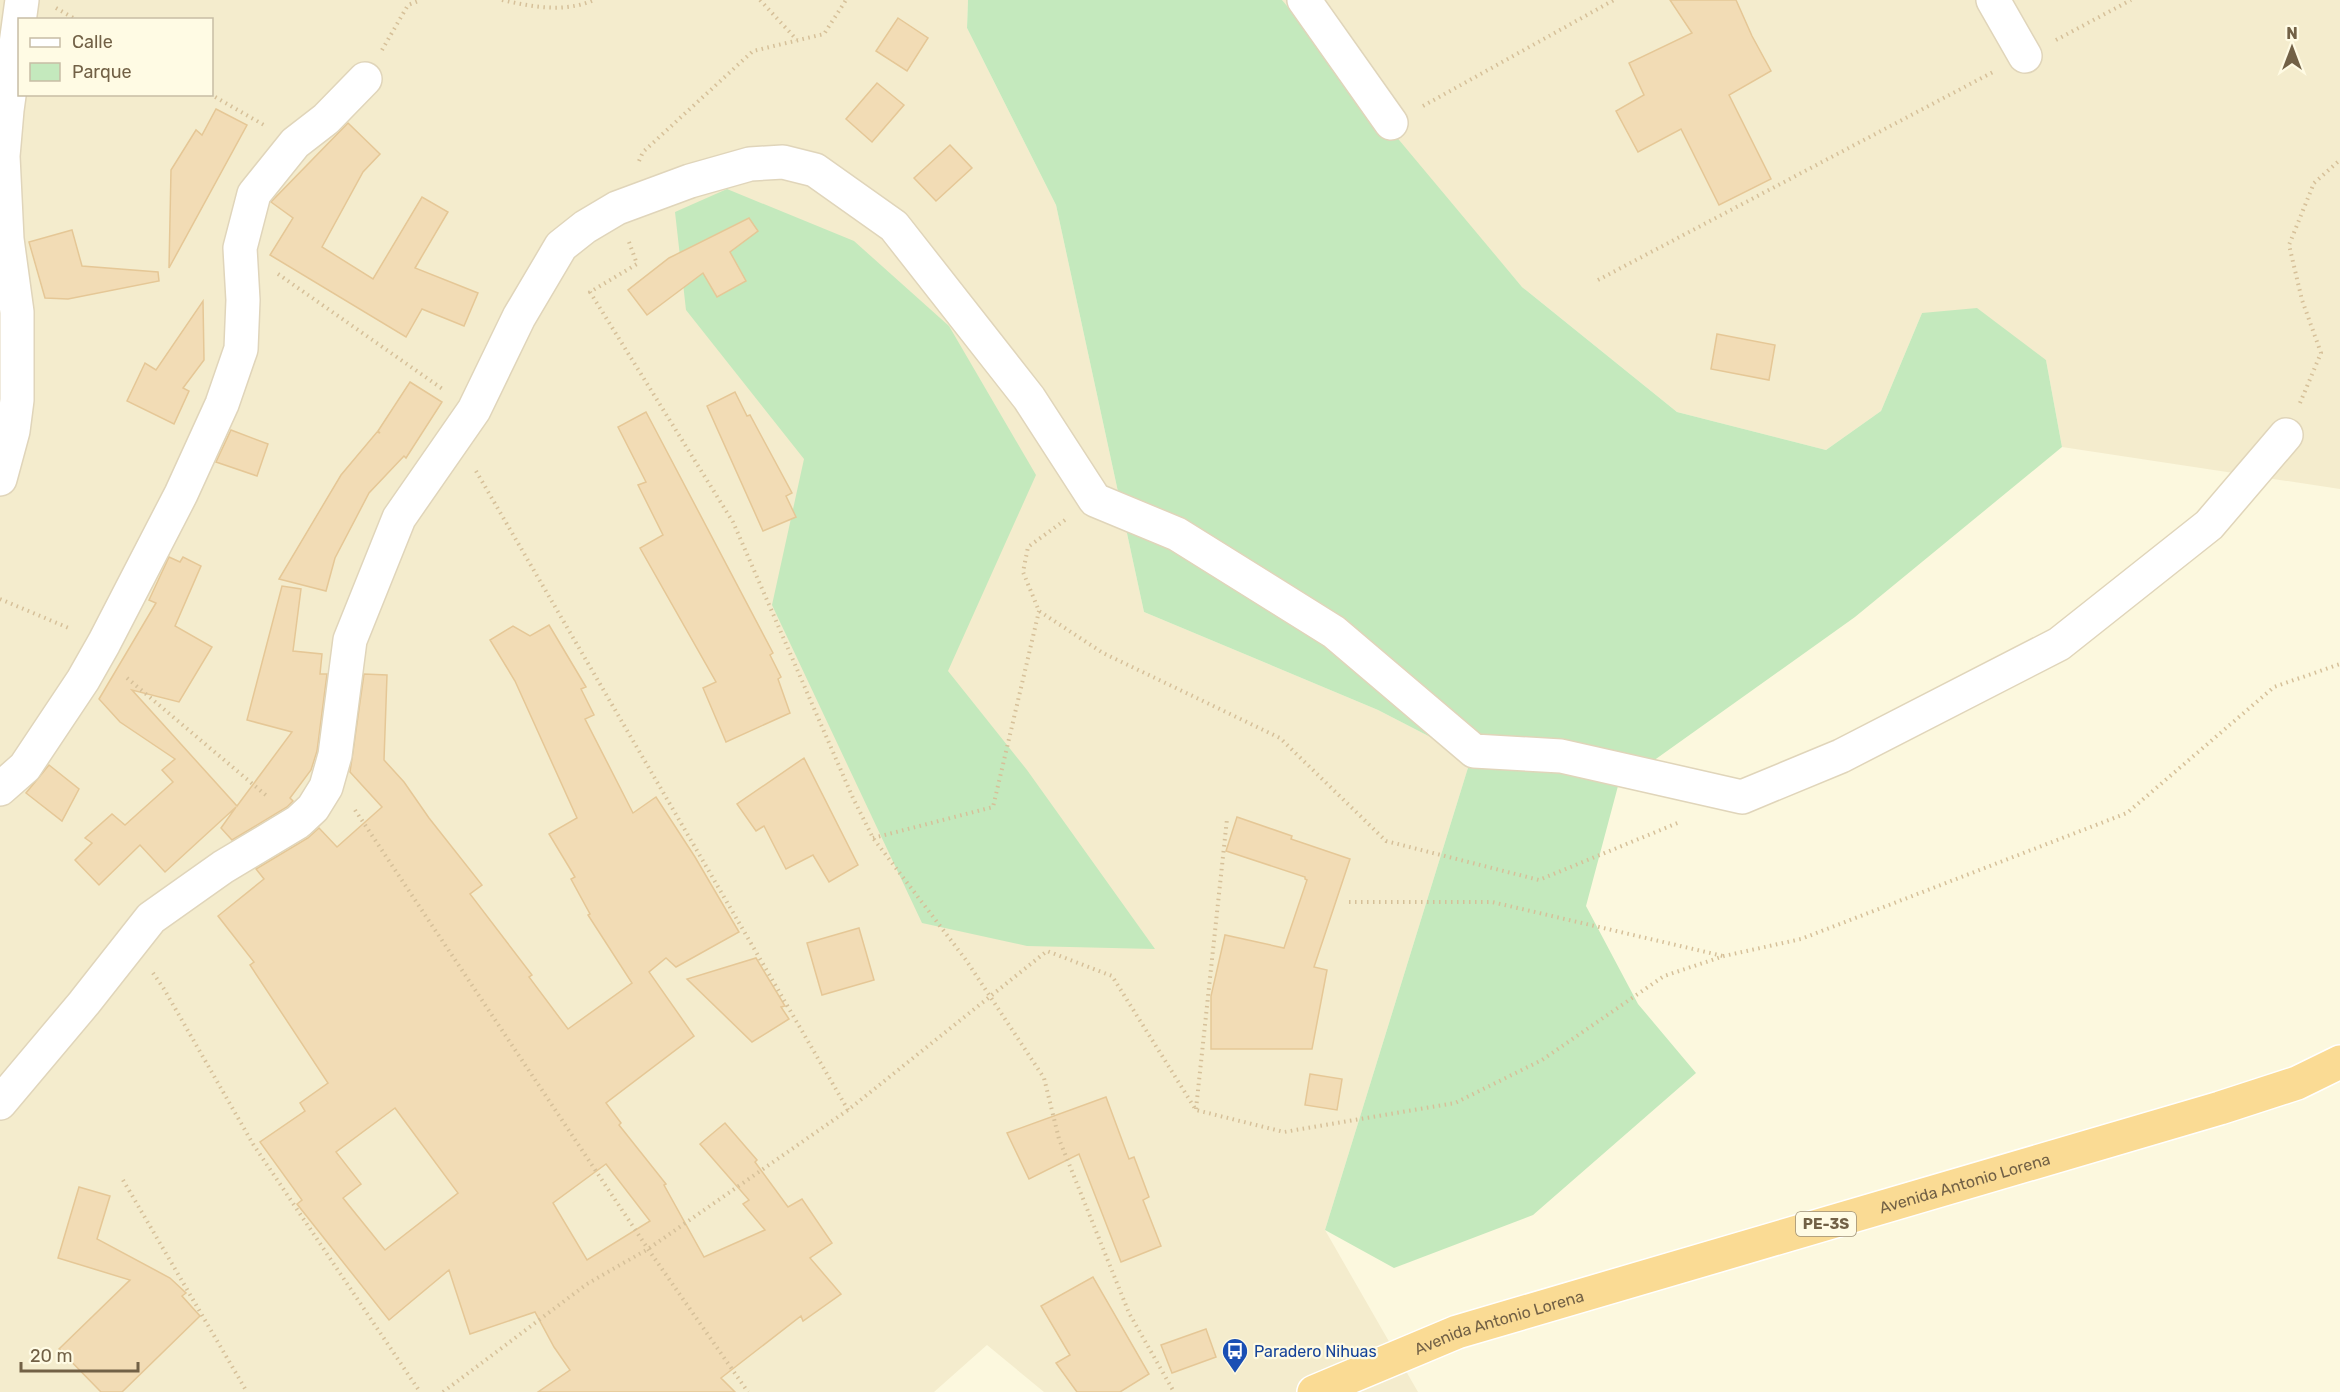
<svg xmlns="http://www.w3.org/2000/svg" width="2340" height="1392" font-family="Rubik,sans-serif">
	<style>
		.residential { fill: #f4eccd; fill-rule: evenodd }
		.green { fill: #c4e9bd }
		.building { fill: #f2dcb5; stroke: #e5c796; stroke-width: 1.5; fill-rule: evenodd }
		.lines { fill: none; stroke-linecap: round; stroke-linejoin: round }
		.minor-casing { stroke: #e0d5ba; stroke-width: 36 }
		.trunk-casing { stroke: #fff; stroke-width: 36 }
		.path { stroke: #d6c099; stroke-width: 4; stroke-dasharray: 1.5 4.5; stroke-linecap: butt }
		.minor { stroke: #fff; stroke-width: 33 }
		.trunk { stroke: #fadb94; stroke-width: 33 }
		.labels { text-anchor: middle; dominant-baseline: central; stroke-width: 4.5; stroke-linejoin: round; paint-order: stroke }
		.shield { fill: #fffbe4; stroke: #9c8f75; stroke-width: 1.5 }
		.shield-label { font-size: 15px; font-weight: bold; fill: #726146 }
		.street-label { font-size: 16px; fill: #726146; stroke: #fffbe4 }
		.transit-label { font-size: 16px; fill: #164399; stroke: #fffbe4; text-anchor: start }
	</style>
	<rect width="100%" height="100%" fill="#fcf8de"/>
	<!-- residential -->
	<g class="residential">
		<path d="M0,0H968L967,28L1056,205L1144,612L1378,710L1471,758L1325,1230L1418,1392H1044L987,1345L934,1392H0ZM20,20H212V94H20Z"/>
		<polygon points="1282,0 2340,0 2340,489 2062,447 2046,360 1922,313 1881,411 1826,450 1677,412 1522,287 1304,33"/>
	</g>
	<!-- green -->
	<g class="green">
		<polygon points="968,0 1282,0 1522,287 1677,412 1826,450 1881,411 1922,313 1977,308 2046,360 2062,447 1855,617 1618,786 1586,906 1638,1004 1696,1073 1533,1215 1394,1268 1325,1230 1471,758 1378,710 1144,612 1056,205 967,28"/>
		<polygon points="727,189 854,241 949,326 1036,475 948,671 1027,770 1155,949 1027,946 922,923 772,605 804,459 686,310 675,212"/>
	</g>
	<!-- building -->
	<g class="building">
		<polygon points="1670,0 1736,0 1752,36 1771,71 1729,95 1771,179 1719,205 1681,129 1638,152 1616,111 1644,95 1629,63 1692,33"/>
		<polygon points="898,18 928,38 907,71 876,51"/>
		<polygon points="877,83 904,105 872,142 846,119"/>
		<polygon points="216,109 247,125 169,268 171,170 196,130 202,135"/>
		<polygon points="348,123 380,154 363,172 322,247 373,279 422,197 448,212 415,268 478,293 464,326 422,309 406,337 270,255 293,218 271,202"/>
		<polygon points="950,145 972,168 936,201 914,178"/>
		<polygon points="749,218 758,231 730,252 746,281 717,297 703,273 647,315 628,290 669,258"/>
		<polygon points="72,230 82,266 158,272 159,281 68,299 45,298 29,242"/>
		<polygon points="203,301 204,360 183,388 189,391 174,424 127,401 145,363 156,370"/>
		<polygon points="1717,334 1775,345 1769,380 1711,369"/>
		<polygon points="410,382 442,402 406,458 404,456 369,493 335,558 326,591 279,579 341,475 377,432 380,433 378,431"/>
		<polygon points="735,392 747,416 750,415 792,493 786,496 796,517 763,531 707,406"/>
		<polygon points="646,412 773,653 770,655 781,677 778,679 790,713 726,742 703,688 716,682 640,548 663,535 638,485 646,482 618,427"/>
		<polygon points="231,430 268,444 257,476 216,462"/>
		<polygon points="169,557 180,562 183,557 201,566 175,626 212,647 179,702 132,690 237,806 292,732 247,720 282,586 301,589 293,651 322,654 320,674 327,674 317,751 311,770 290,798 293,801 287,807 232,840 221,828 236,807 165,872 140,845 99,885 75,860 92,843 85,838 112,814 125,825 173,782 162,770 175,759 120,722 99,699 156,603 149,600"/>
		<path d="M549,625L586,687L581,689L594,715L585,719L633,813L656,797L695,857L739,932L676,967L666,958L649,972L694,1036L606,1103L621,1123L619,1125L666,1184L664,1185L704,1257L765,1230L743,1204L749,1200L700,1144L725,1123L757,1160L755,1162L788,1207L802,1199L832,1243L810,1258L841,1294L803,1321L801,1316L721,1378L735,1392H538L570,1370L554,1347L535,1312L470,1334L449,1270L389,1320L297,1204L302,1200L260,1142L305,1111L300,1103L328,1083L250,965L254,962L218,916L264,879L256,869L308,838L319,828L337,847L382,807L350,772L364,674L387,675L384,760L404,782L429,818L482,885L470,894L532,975L529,977L568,1029L632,983L588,915L590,914L571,879L575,877L549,834L577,818L515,681L490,640L513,626L530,636ZM395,1108L458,1193L385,1250L343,1198L361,1184L336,1152ZM606,1164L650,1221L587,1260L553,1203Z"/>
		<polygon points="804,758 858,865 829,882 813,855 786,869 764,826 756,831 737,804"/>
		<polygon points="49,765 79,789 62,821 26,793"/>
		<polygon points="1237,817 1292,836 1291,839 1350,859 1314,967 1327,970 1312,1049 1211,1049 1211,996 1225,935 1284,948 1307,880 1305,879 1305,877 1226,851"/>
		<polygon points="859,928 874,980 822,995 807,943"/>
		<polygon points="756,958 785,1006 781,1007 789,1019 752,1042 687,979"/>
		<polygon points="1310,1074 1342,1079 1337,1110 1305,1105"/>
		<polygon points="1106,1097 1129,1159 1134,1157 1149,1197 1143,1200 1161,1246 1121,1262 1079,1154 1029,1179 1007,1133"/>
		<polygon points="79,1187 110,1196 97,1239 170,1278 186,1293 182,1296 200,1316 122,1392 101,1392 59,1349 130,1280 58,1258"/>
		<polygon points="1093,1277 1149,1374 1120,1392 1077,1392 1056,1363 1070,1355 1041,1306"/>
		<polygon points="1206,1329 1216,1357 1172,1373 1161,1345"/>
	</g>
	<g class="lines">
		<!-- minor casing -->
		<g class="minor-casing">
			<g id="minor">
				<polyline points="1304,0 1391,123"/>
				<polyline points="1993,0 2025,56"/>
				<polyline points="0,479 13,431 17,400 17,312 7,239 3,156 7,110 22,0"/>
				<polyline points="0,789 25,767 83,680 104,643 181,494 222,404 241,349 243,300 240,248 254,194 295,143 326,119 365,79"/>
				<polyline points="0,1103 84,1003 151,918 223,867 298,822 313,808 326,787 335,755 350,640 399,518 474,410 519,317 561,246 585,227 617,208 690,181 750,164 783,162 815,170 894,226 1029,398 1095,500 1177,534 1334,632 1474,751 1561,756 1742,797 1841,756 2059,644 2209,525 2286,435"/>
			</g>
		</g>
		<!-- trunk casing -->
		<g class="trunk-casing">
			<g id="trunk">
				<path id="s1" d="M1314,1392L1457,1332L2220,1108L2297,1083L2340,1062"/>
			</g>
		</g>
		<!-- path -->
		<g class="path">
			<path d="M502,0C533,7 564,13 594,0"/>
			<polyline points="760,0 797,40"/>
			<polyline points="56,8 77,20"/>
			<polyline points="2056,40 2131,0"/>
			<polyline points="382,50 408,5 421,0"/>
			<polyline points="210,94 264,125"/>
			<polyline points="1423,106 1614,0"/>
			<polyline points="639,161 643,152 753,51 824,34 846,0"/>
			<polyline points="629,242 637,264 590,292 733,522 853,798 873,838 966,960 1044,1078 1059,1139 1129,1313 1174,1392"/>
			<polyline points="278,274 444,390"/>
			<polyline points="1598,280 1993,72"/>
			<polyline points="2300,403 2321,353 2302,300 2289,245 2314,183 2340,160"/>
			<polyline points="476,471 848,1110"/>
			<polyline points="1065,520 1028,547 1023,572 1039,611 1103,653 1280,738 1386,841 1539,880 1680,822"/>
			<polyline points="0,599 71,629"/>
			<polyline points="127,678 268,797"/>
			<polyline points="355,810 648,1249 748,1392"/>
			<polyline points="873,838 993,807 1039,611"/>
			<polyline points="1349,902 1492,902 1723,956"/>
			<polyline points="153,973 164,989 253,1144 420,1392"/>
			<polyline points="1196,1109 1227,819"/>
			<polyline points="123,1180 247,1392"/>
			<polyline points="443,1392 587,1284 648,1249 848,1110 1047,951 1112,976 1196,1110 1284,1132 1455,1103 1542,1060 1664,976 1724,956 1801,939 2127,813 2274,687 2340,664"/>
		</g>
		<!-- minor -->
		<use href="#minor" class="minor"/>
		<!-- trunk -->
		<use href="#trunk" class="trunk"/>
	</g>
	<!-- icons -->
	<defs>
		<g id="bus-pin" transform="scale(1.35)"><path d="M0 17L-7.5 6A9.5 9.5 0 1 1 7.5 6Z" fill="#1a4fb4" stroke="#fffbe4"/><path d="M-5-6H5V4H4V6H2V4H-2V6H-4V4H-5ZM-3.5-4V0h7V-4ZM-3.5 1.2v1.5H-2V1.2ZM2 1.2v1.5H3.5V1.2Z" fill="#fff"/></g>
	</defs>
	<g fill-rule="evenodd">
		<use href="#bus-pin" x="1235" y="1351"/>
	</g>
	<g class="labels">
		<!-- shield labels -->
		<rect class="shield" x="1796" y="1212" width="60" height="24" rx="4.5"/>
		<g class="shield-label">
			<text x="1826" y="1224">PE-3S</text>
		</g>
		<!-- street labels -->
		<g class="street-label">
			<text stroke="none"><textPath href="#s1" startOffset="684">Avenida Antonio Lorena</textPath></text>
			<text stroke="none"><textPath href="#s1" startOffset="198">Avenida Antonio Lorena</textPath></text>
		</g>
		<!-- transit labels -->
		<g class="transit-label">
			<text x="1254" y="1351">Paradero Nihuas</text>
		</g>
	</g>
	<!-- legend -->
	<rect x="18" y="18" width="195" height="78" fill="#fffbe4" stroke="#c7bda5" stroke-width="1.5"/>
	<rect x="30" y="38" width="30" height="9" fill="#ffffff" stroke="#c7bda5" stroke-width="1.5"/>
	<text x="72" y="48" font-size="18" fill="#726146">Calle</text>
	<rect x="30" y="63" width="30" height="18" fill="#c4e9bd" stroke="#c7bda5" stroke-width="1.5"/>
	<text x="72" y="78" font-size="18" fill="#726146">Parque</text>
	<!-- north arrow -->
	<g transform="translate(2292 48)" stroke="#fffbe4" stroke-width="4.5" paint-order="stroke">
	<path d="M0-4.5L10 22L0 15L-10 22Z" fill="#726146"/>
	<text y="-9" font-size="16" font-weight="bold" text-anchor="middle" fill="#726146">N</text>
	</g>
	<!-- scale -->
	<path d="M21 1362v9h117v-9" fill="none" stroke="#726146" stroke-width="3"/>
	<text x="30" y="1362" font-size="18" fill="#726146" stroke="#fffbe4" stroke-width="4.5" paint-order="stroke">20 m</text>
</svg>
